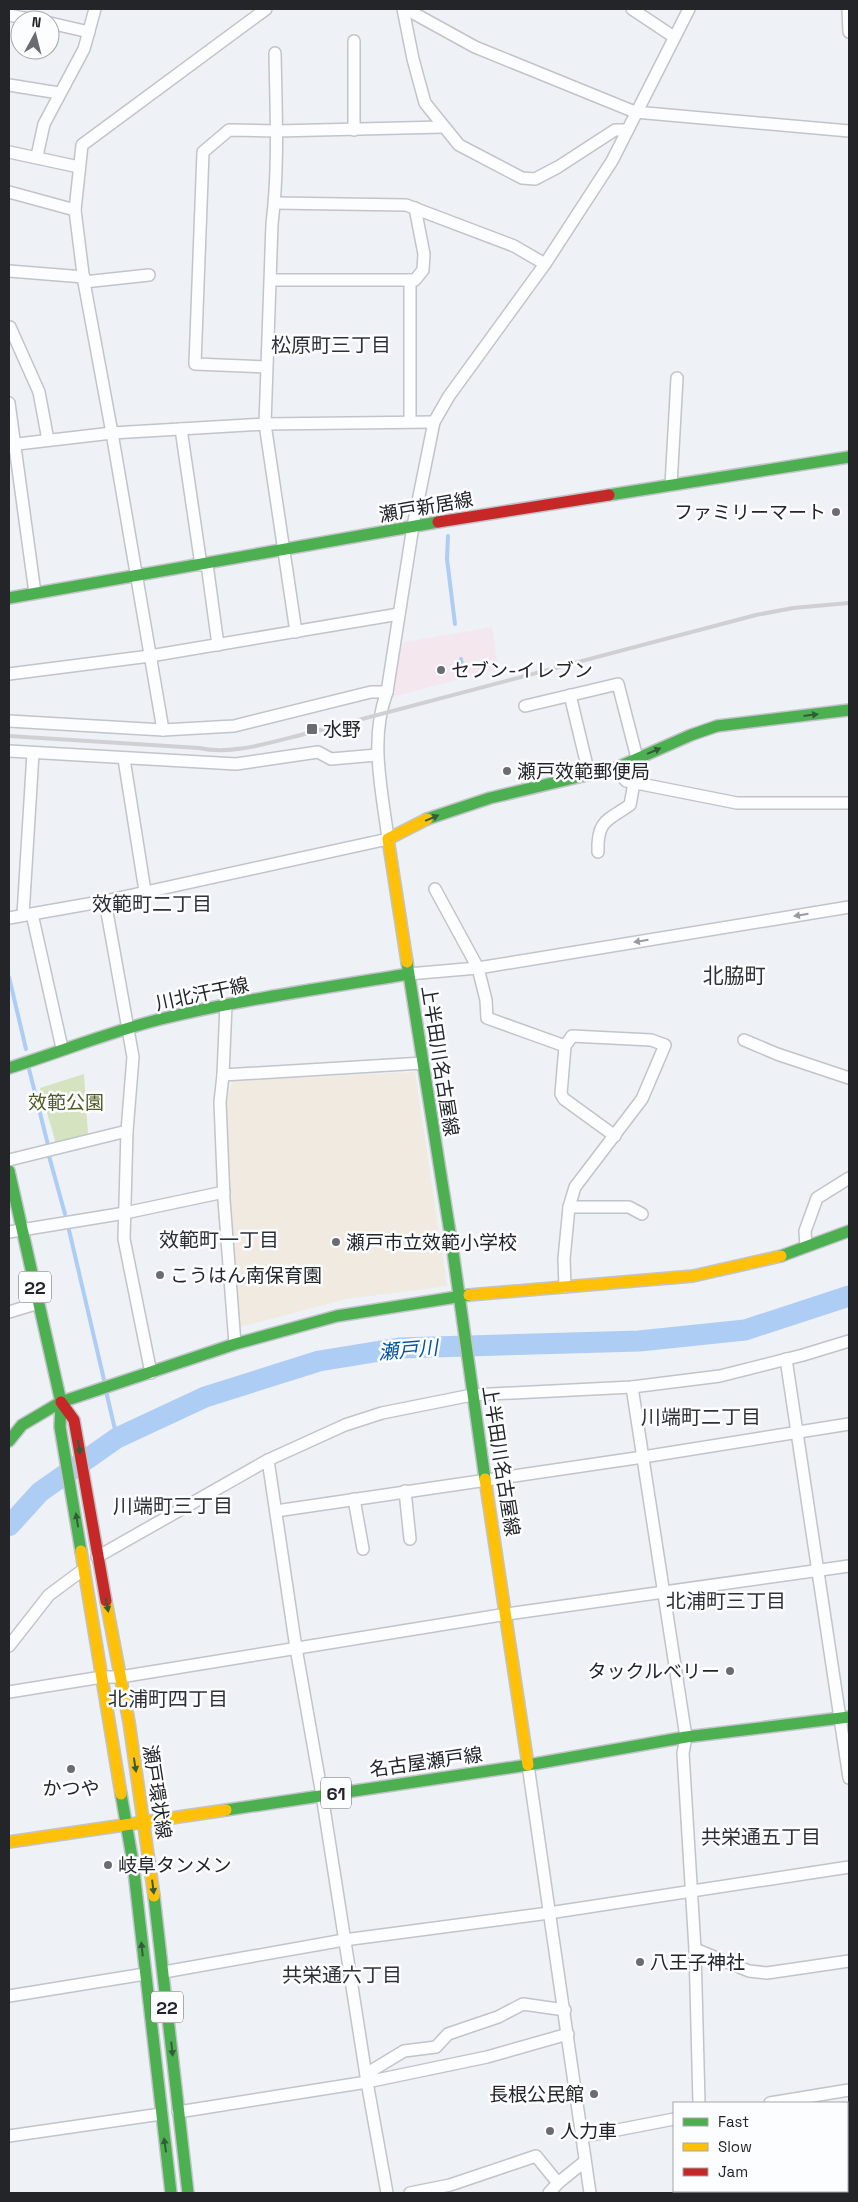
<svg xmlns="http://www.w3.org/2000/svg" width="858" height="2202" font-family="'Space Grotesk','Noto Sans JP',sans-serif">
	<style>
		.commercial { fill: #f4e7ed }
		.education { fill: #f0eae1 }
		.green { fill: #d5e3c0 }
		.lines { fill: none; stroke-linecap: round; stroke-linejoin: round }
		.stream { stroke: #aecdf4; stroke-width: 4 }
		.river { stroke: #aecdf4; stroke-width: 21 }
		.street-casing { stroke: #c1c4c8; stroke-width: 14 }
		.fast-casing { stroke: #c1c4c8; stroke-width: 14 }
		.slow-casing { stroke: #c1c4c8; stroke-width: 14 }
		.jam-casing { stroke: #c1c4c8; stroke-width: 14 }
		.street { stroke: #fcfdfe; stroke-width: 11 }
		.fast { stroke: #4caf50; stroke-width: 11 }
		.slow { stroke: #ffc107; stroke-width: 11 }
		.jam { stroke: #c62828; stroke-width: 11 }
		.rail { stroke: #cfd0d1; stroke-width: 4 }
		.oneway { fill: #335c39 }
		.oneway2 { fill: #9a9c9e }
		.poi-dot { fill: #6a6c71; stroke: #fcfdff; stroke-width: 2 }
		.labels { text-anchor: middle; dominant-baseline: central; stroke-width: 5; stroke-linejoin: round; paint-order: stroke }
		.shield { fill: #fcfdff; stroke: #646669; stroke-width: 1 }
		.shield-label { font-size: 18px; font-weight: bold; fill: #232529 }
		.street-label { font-size: 19px; fill: #232529; stroke: #fcfdff }
		.poi-label { font-size: 19px; fill: #232529; stroke: #fcfdff; text-anchor: start }
		.park-label { font-size: 19px; fill: #4d5d22; stroke: #fcfdff }
		.neighbourhood-label { font-size: 20px; fill: #2d3137; stroke: #fcfdff }
		.water-label { font-size: 20px; font-style: italic; fill: #0355a1; stroke: #fcfdff }
		.quarter-label { font-size: 21px; fill: #2d3137; stroke: #fcfdff }
	</style>
	<rect width="100%" height="100%" fill="#eef1f6"/>
	<!-- commercial -->
	<polygon class="commercial" points="492,627 498,669 392,697 400,646 405,642"/>
	<!-- education -->
	<polygon class="education" points="415,1072 447,1286 346,1299 240,1327 228,1198 225,1103 233,1081"/>
	<!-- green -->
	<polygon class="green" points="84,1074 88,1135 56,1144 40,1088"/>
	<g class="lines">
		<!-- stream -->
		<g class="stream">
			<polyline points="448,536 447,559 455,624"/>
			<polyline points="461,659 464,677"/>
			<polyline points="9,977 26,1049"/>
			<polyline points="29,1069 48,1145"/>
			<polyline points="49,1156 65,1214"/>
			<polyline points="69,1230 105,1384"/>
			<polyline points="106,1391 117,1438"/>
		</g>
		<!-- river -->
		<polyline class="river" points="9,1526 40,1492 117,1438 205,1397 319,1361 399,1348 639,1341 745,1330 849,1296"/>
		<!-- street casing -->
		<g class="street-casing">
			<g id="street">
				<polyline points="403,9 413,59 425,103 459,145 522,178 535,179 558,167 615,130 626,130"/>
				<polyline points="406,9 475,47 635,112 849,131"/>
				<polyline points="632,9 674,37"/>
				<polyline points="848,9 849,32"/>
				<polyline points="9,15 34,20"/>
				<polyline points="50,23 89,32"/>
				<polyline points="354,41 354,130"/>
				<path d="M275,53C276,110 279,167 272,224L265,424L296,632"/>
				<polyline points="9,85 59,93"/>
				<polyline points="9,152 79,167"/>
				<polyline points="37,156 44,124 84,49 95,9"/>
				<polyline points="9,192 75,210"/>
				<polyline points="275,203 406,205 514,246 545,264"/>
				<polyline points="9,271 84,277"/>
				<polyline points="271,280 415,280 423,270 424,254 415,208"/>
				<polyline points="410,280 410,421"/>
				<polyline points="84,282 149,275"/>
				<polyline points="9,328 10,327 39,392 48,440"/>
				<polyline points="266,367 195,364 203,152 229,130 277,131 443,127"/>
				<polyline points="9,403 35,593"/>
				<polyline points="181,429 201,565"/>
				<polyline points="9,445 112,433 265,424 434,422"/>
				<polyline points="671,485 677,378"/>
				<polyline points="207,564 218,645"/>
				<polyline points="9,674 150,656 399,614"/>
				<polyline points="570,695 589,774"/>
				<polyline points="525,706 618,684 637,758"/>
				<polyline points="9,721 163,730 234,726 371,692 387,692"/>
				<polyline points="163,730 112,433 84,282 75,210 82,145 266,9"/>
				<polyline points="9,751 236,764 318,752 331,759 377,755"/>
				<polyline points="124,759 145,891"/>
				<polyline points="615,768 626,781 737,803 849,803"/>
				<path d="M598,852C597,821 606,821 630,805L634,783"/>
				<polyline points="435,889 478,968 486,1000 487,1018 565,1046 561,1094 564,1099 615,1136"/>
				<polyline points="105,901 133,1057 127,1131 124,1239 151,1373"/>
				<polyline points="32,914 62,1048"/>
				<polyline points="23,915 33,753"/>
				<path d="M9,918L105,901L388,839C382,790 369,739 387,692L413,526L434,422L449,396L545,264L612,161L689,9"/>
				<polyline points="408,974 478,968 849,907"/>
				<polyline points="226,1005 223,1075 220,1102 224,1200 235,1344"/>
				<polyline points="744,1040 777,1054 849,1078"/>
				<polyline points="223,1075 423,1063"/>
				<polyline points="9,1160 127,1131"/>
				<polyline points="569,1207 629,1207 642,1214"/>
				<polyline points="9,1232 125,1213 224,1192"/>
				<polyline points="806,1246 805,1231 817,1198 849,1178"/>
				<polyline points="565,1287 564,1259 569,1207 575,1187 642,1099 665,1045 651,1040 572,1036 565,1046"/>
				<polyline points="9,1312 39,1303"/>
				<polyline points="786,1359 849,1778"/>
				<polyline points="632,1387 686,1737 683,1753 695,1949 699,2103"/>
				<polyline points="268,1460 296,1648 322,1795 367,2082 387,2193"/>
				<polyline points="405,1491 410,1539"/>
				<polyline points="354,1499 363,1549"/>
				<polyline points="276,1511 643,1457 849,1424"/>
				<polyline points="97,1557 268,1460 345,1425 382,1413 472,1395 632,1387 720,1376 803,1355 849,1341"/>
				<polyline points="9,1646 49,1595 84,1569"/>
				<polyline points="9,1692 102,1677 120,1677 507,1614 849,1566"/>
				<polyline points="528,1765 590,2193"/>
				<polyline points="695,1949 749,1971 767,1973 849,1961"/>
				<polyline points="164,1972 344,1940 549,1913 849,1867"/>
				<polyline points="9,1996 145,1974"/>
				<polyline points="366,2074 404,2051 436,2047 448,2034 498,2017 523,2004 565,2010"/>
				<polyline points="770,2103 849,2090"/>
				<polyline points="178,2112 367,2082 487,2057 568,2034"/>
				<polyline points="847,2116 849,2118"/>
				<polyline points="9,2136 161,2114"/>
				<polyline points="581,2137 674,2119"/>
				<polyline points="410,2193 450,2185 536,2156 558,2183"/>
				<polyline points="549,2193 558,2183 584,2162"/>
			</g>
		</g>
		<!-- fast casing -->
		<g class="fast-casing">
			<g id="fast">
				<polyline points="609,495 849,457"/>
				<polyline points="9,598 438,522"/>
				<polyline points="427,819 490,798 616,768 691,735 717,726 849,710"/>
				<polyline points="407,962 452,1245 485,1479"/>
				<path d="M9,1068C60,1052 109,1032 161,1019C242,999 326,988 408,974"/>
				<polyline points="9,1171 61,1402 60,1427 81,1551"/>
				<polyline points="781,1256 849,1231"/>
				<polyline points="9,1441 22,1425 61,1402 235,1344 337,1316 469,1295"/>
				<polyline points="121,1794 133,1863 171,2193"/>
				<polyline points="226,1810 528,1765 686,1737 849,1717"/>
				<polyline points="154,1896 188,2193"/>
			</g>
		</g>
		<!-- slow casing -->
		<g class="slow-casing">
			<g id="slow">
				<polyline points="407,962 388,839 427,819"/>
				<polyline points="469,1295 693,1276 781,1256"/>
				<polyline points="485,1479 528,1765"/>
				<polyline points="81,1551 121,1794"/>
				<polyline points="106,1601 129,1722 154,1896"/>
				<polyline points="9,1842 226,1810"/>
			</g>
		</g>
		<!-- jam casing -->
		<g class="jam-casing">
			<g id="jam">
				<polyline points="438,522 609,495"/>
				<polyline points="61,1402 74,1420 106,1601"/>
			</g>
		</g>
		<!-- street -->
		<use href="#street" class="street"/>
		<!-- fast -->
		<use href="#fast" class="fast"/>
		<!-- slow -->
		<use href="#slow" class="slow"/>
		<!-- jam -->
		<use href="#jam" class="jam"/>
		<!-- rail -->
		<path class="rail" d="M9,736L199,748C235,756 277,740 313,732L756,615L793,608L849,603"/>
	</g>
	<!-- one-way arrows -->
	<defs><path id="oneway-solid" d="M-6-.8H1V-3.2L6.5 0L1 3.2V.8H-6Z" transform="scale(1.25)"/></defs>
	<g class="oneway">
		<use href="#oneway-solid" transform="translate(811 715) rotate(-7)"/>
		<use href="#oneway-solid" transform="translate(654 751) rotate(-23)"/>
		<use href="#oneway-solid" transform="translate(432 818) rotate(-23)"/>
		<use href="#oneway-solid" transform="translate(79 1447) rotate(80)"/>
		<use href="#oneway-solid" transform="translate(77 1520) rotate(-99)"/>
		<use href="#oneway-solid" transform="translate(107 1605) rotate(79)"/>
		<use href="#oneway-solid" transform="translate(135 1765) rotate(81)"/>
		<use href="#oneway-solid" transform="translate(153 1887) rotate(83)"/>
		<use href="#oneway-solid" transform="translate(142 1949) rotate(-96)"/>
		<use href="#oneway-solid" transform="translate(172 2049) rotate(84)"/>
		<use href="#oneway-solid" transform="translate(165 2145) rotate(-98)"/>
	</g>
	<g class="oneway2">
		<use href="#oneway-solid" transform="translate(801 915) rotate(171)"/>
		<use href="#oneway-solid" transform="translate(641 941) rotate(171)"/>
	</g>
	<!-- markers -->
	<g class="poi-dot">
		<circle cx="836" cy="512" r="5"/>
		<circle cx="441" cy="670" r="5"/>
		<rect x="306" y="723" width="12" height="12" rx="2.5"/>
		<circle cx="507" cy="771" r="5"/>
		<circle cx="336" cy="1242" r="5"/>
		<circle cx="160" cy="1275" r="5"/>
		<circle cx="730" cy="1671" r="5"/>
		<circle cx="71" cy="1769" r="5"/>
		<circle cx="108" cy="1865" r="5"/>
		<circle cx="640" cy="1962" r="5"/>
		<circle cx="594" cy="2094" r="5"/>
		<circle cx="550" cy="2131" r="5"/>
	</g>
	<g class="labels">
		<!-- shield labels -->
		<g class="shield">
			<rect x="19" y="1271.5" width="32" height="31" rx="4"/>
			<rect x="321" y="1777.5" width="30" height="31" rx="4"/>
			<rect x="151" y="1991.5" width="32" height="31" rx="4"/>
		</g>
		<g class="shield-label">
			<text x="35" y="1287">22</text>
			<text x="336" y="1793">61</text>
			<text x="167" y="2007">22</text>
		</g>
		<!-- street labels -->
		<g class="street-label">
			<text transform="translate(426 507) rotate(-10)">瀬戸新居線</text>
			<text transform="translate(202 994) rotate(-12)">川北汗干線</text>
			<text transform="translate(440 1061) rotate(81)">上半田川名古屋線</text>
			<text transform="translate(501 1461) rotate(81)">上半田川名古屋線</text>
			<text transform="translate(426 1762) rotate(-8)">名古屋瀬戸線</text>
			<text transform="translate(157 1792) rotate(81)">瀬戸環状線</text>
		</g>
		<!-- poi labels -->
		<g class="poi-label">
			<text x="826" y="512" text-anchor="end">ファミリーマート</text>
			<text x="451" y="670">セブン-イレブン</text>
			<text x="323" y="729">水野</text>
			<text x="517" y="771">瀬戸效範郵便局</text>
			<text x="346" y="1242">瀬戸市立效範小学校</text>
			<text x="170" y="1275">こうはん南保育園</text>
			<text x="720" y="1671" text-anchor="end">タックルベリー</text>
			<text x="71" y="1788" text-anchor="middle">かつや</text>
			<text x="118" y="1865">岐阜タンメン</text>
			<text x="650" y="1962">八王子神社</text>
			<text x="584" y="2094" text-anchor="end">長根公民館</text>
			<text x="560" y="2131">人力車</text>
		</g>
		<!-- park labels -->
		<g class="park-label">
			<text x="66" y="1102">效範公園</text>
		</g>
		<!-- neighbourhood labels -->
		<g class="neighbourhood-label">
			<text x="331" y="345">松原町三丁目</text>
			<text x="152" y="904">效範町二丁目</text>
			<text x="219" y="1240">效範町一丁目</text>
			<text x="701" y="1417">川端町二丁目</text>
			<text x="173" y="1506">川端町三丁目</text>
			<text x="726" y="1601">北浦町三丁目</text>
			<text x="168" y="1699">北浦町四丁目</text>
			<text x="761" y="1837">共栄通五丁目</text>
			<text x="342" y="1975">共栄通六丁目</text>
		</g>
		<!-- water labels -->
		<g class="water-label">
			<text transform="translate(408 1350) rotate(-5)">瀬戸川</text>
		</g>
		<!-- quarter labels -->
		<g class="quarter-label">
			<text x="734" y="975">北脇町</text>
		</g>
	</g>
	<!-- border -->
	<rect width="858" height="2202" fill="none" stroke="#232529" stroke-width="20"/>
	<!-- legend -->
	<rect x="673" y="2102" width="175" height="90" fill="#fcfdff" stroke="#a5a7a9"/>
	<rect x="683" y="2118" width="25" height="8" fill="#4caf50" stroke="#a5a7a9"/>
	<text x="718" y="2127" font-size="15" fill="#232529">Fast</text>
	<rect x="683" y="2143" width="25" height="8" fill="#ffc107" stroke="#a5a7a9"/>
	<text x="718" y="2152" font-size="15" fill="#232529">Slow</text>
	<rect x="683" y="2168" width="25" height="8" fill="#c62828" stroke="#a5a7a9"/>
	<text x="718" y="2177" font-size="15" fill="#232529">Jam</text>
	<!-- north arrow -->
	<g transform="translate(35 35) rotate(7)"><circle r="24" fill="#fcfdff" stroke="#a5a7a9"/>
	<path d="M0-4L9 19L0 12L-9 19Z" fill="#6a6c71"/>
	<text y="-8" font-size="14" font-weight="bold" text-anchor="middle" fill="#232529">N</text>
	</g>
</svg>
